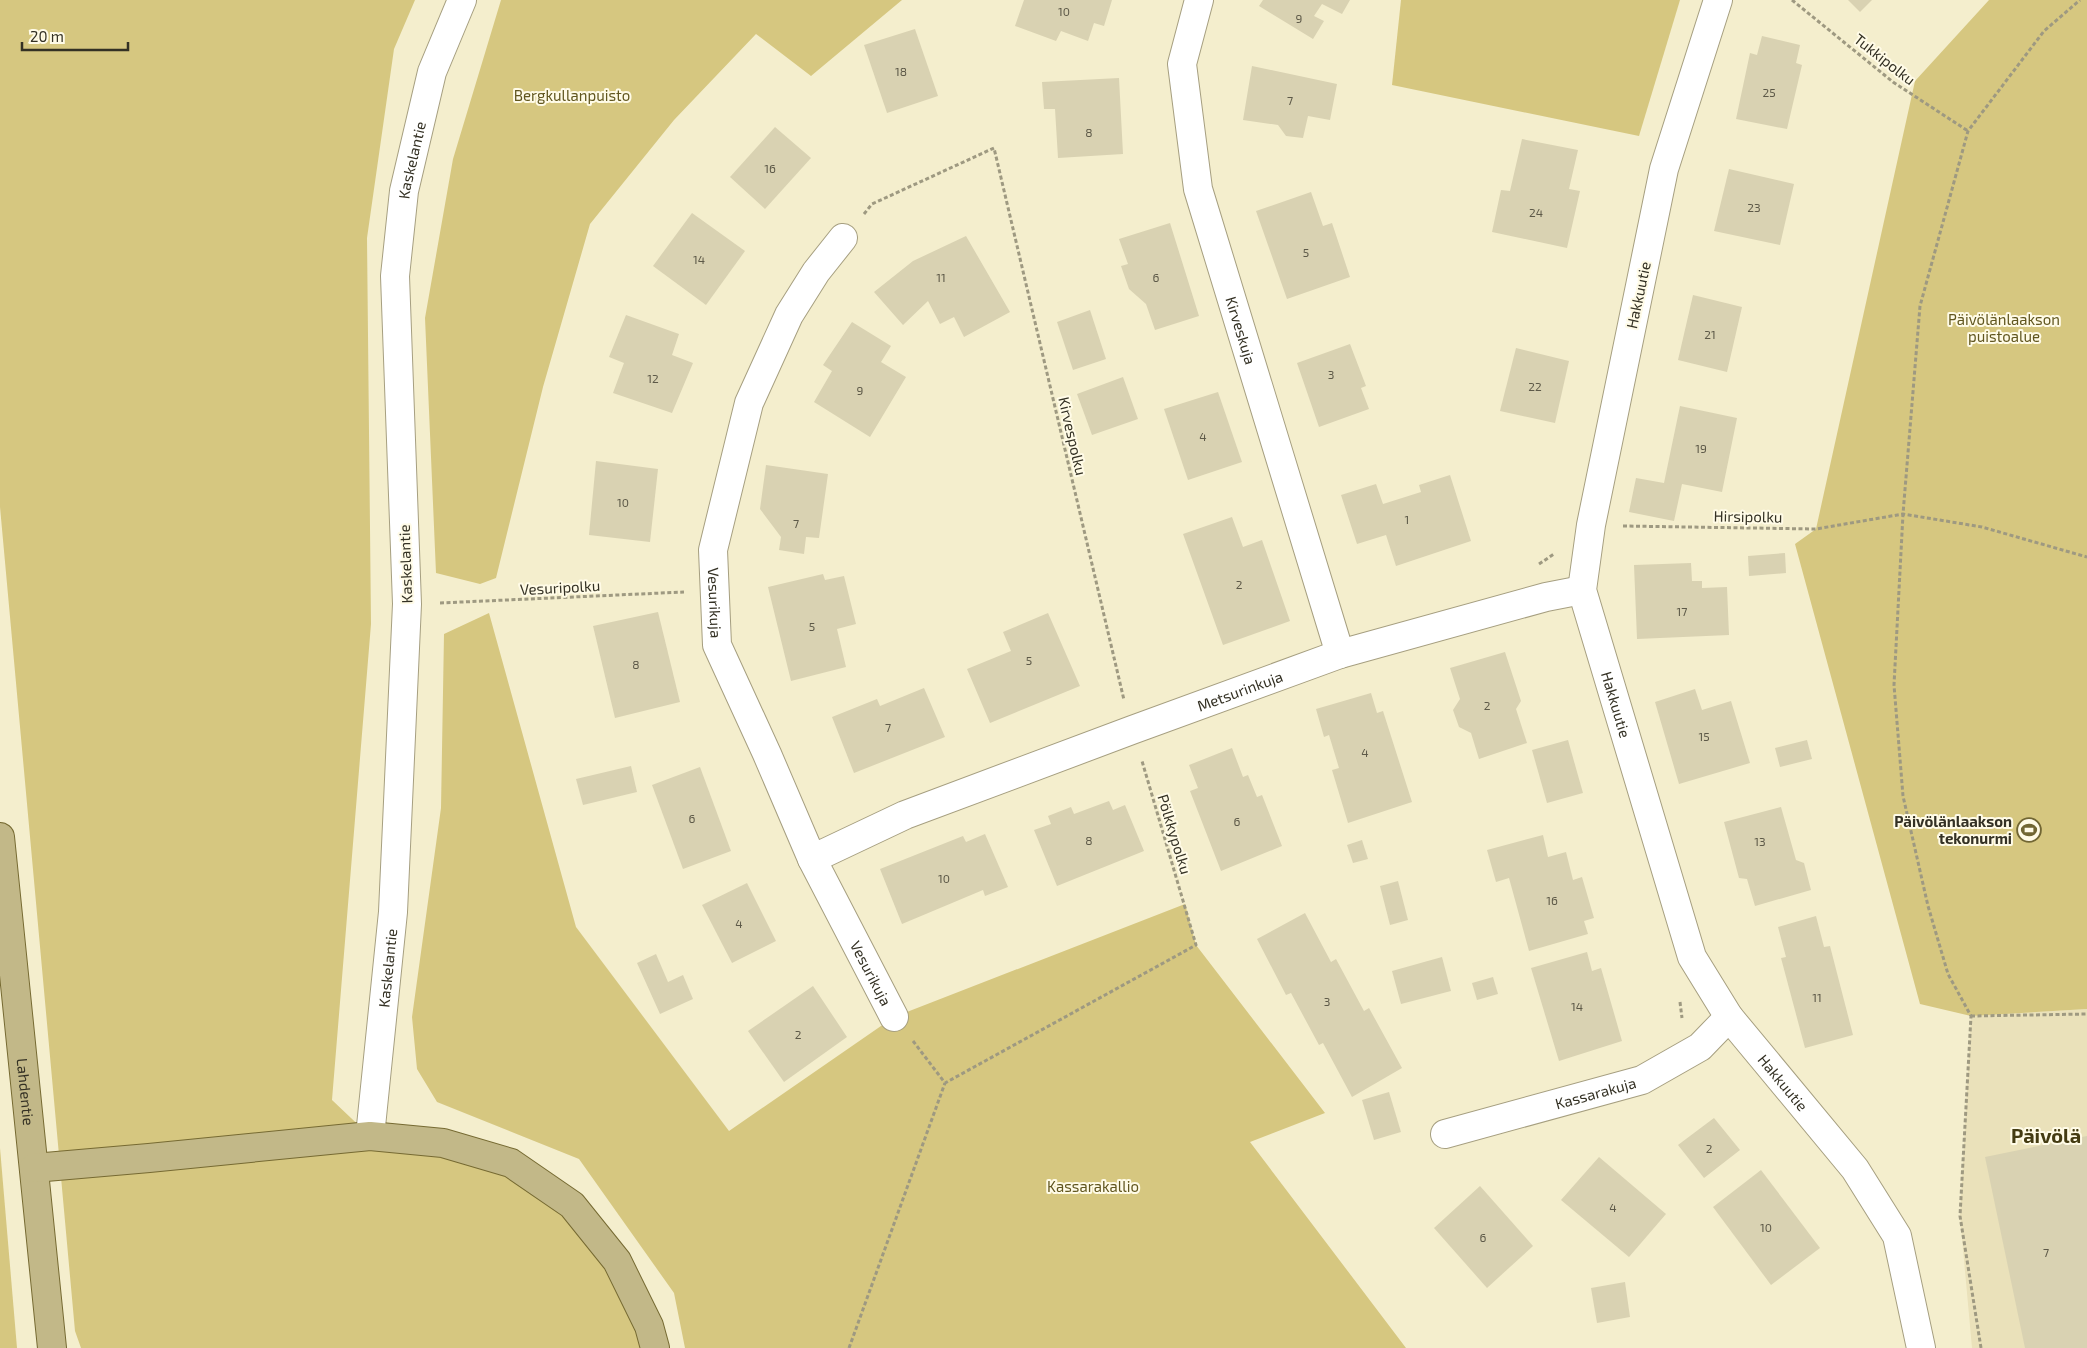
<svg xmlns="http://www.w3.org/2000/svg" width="2087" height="1348" font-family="'Exo 2',sans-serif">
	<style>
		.built { fill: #eae1ba }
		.green { fill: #d6c780 }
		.building { fill: #d9d2b2 }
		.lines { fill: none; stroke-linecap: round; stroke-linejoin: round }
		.minor-casing { stroke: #a69f80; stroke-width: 30 }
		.major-casing { stroke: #766a32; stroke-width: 30 }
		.path { stroke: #9e9981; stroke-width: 3; stroke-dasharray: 4 2.5; stroke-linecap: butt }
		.minor { stroke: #fff; stroke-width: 28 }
		.major { stroke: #c2b888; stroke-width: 28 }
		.labels { text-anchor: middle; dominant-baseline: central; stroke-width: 4; stroke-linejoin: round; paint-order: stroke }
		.number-label { font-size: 12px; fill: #5d5948 }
		.street-label { font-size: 15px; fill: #343124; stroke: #fffbe7 }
		.park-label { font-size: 15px; fill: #61561f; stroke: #fffbe7 }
		.poi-label { font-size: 15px; font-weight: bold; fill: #343124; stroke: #fffbe7; text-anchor: end }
		.district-label { font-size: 20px; font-weight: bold; fill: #443b12; stroke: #fffbe7 }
	</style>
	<rect width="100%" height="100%" fill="#f4eecd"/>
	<!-- built -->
	<polygon class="built" points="2087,1009 2087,1348 1972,1348 1960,1216 1971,1016"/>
	<!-- green -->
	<g class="green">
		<polygon points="0,0 415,0 394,49 367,238 371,624 332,1100 370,1136 443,1143 572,1205 655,1348 81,1348 75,1331 0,507"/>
		<polygon points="501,0 902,0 811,76 756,34 674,120 590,224 543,387 496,578 480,584 436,573 425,318 453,159"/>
		<polygon points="1401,0 1680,0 1639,136 1392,85"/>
		<polygon points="1989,0 2087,0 2087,1009 1971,1016 1920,1004 1795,544 1816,529 1915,81"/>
		<polygon points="489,613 576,927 729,1131 894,1017 1185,904 1196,945 1325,1113 1250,1142 1406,1348 685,1348 674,1293 579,1159 437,1102 417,1069 412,1017 441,808 444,634"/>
		<polygon points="0,1148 17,1348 0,1348"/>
	</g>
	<!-- building -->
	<g class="building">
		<polygon points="1024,0 1112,0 1104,26 1094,23 1088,41 1061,31 1056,41 1015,26"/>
		<polygon points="1263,0 1350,0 1342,14 1322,4 1314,16 1324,21 1313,39 1259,6"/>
		<polygon points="1848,0 1872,0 1860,12"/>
		<polygon points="915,29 938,96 887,113 864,45"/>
		<polygon points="1762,36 1800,45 1796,63 1802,65 1787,129 1736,119 1750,53 1757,55"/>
		<polygon points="1252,66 1337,84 1330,120 1308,116 1303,138 1286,136 1278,125 1243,120"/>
		<polygon points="1119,78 1123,154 1058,158 1055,109 1044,109 1042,82"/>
		<polygon points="775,127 811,158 765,209 730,177"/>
		<polygon points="1522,139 1578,150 1569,189 1580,191 1567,248 1492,232 1501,190 1510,191"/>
		<polygon points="1729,169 1794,184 1780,245 1714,231"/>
		<polygon points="1311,192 1323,226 1332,223 1350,277 1287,299 1256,211"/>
		<polygon points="692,213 745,251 706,305 653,266"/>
		<polygon points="1170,223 1199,316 1155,330 1146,304 1129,289 1121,266 1128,264 1119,239"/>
		<polygon points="966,236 1010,312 964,337 954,317 940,324 928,301 903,325 874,292 913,261"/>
		<polygon points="1693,295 1742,307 1727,372 1678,360"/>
		<polygon points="1090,310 1106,359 1073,370 1057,322"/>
		<polygon points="626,315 679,334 672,355 693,363 672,413 613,393 624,363 609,357"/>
		<polygon points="852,322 891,346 881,362 906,377 870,437 814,402 832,371 823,365"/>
		<polygon points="1350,344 1366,386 1361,388 1369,409 1319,427 1297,363"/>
		<polygon points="1516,348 1569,361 1555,423 1500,411"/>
		<polygon points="1123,377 1138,419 1092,435 1077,394"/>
		<polygon points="1218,392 1242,462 1188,480 1164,409"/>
		<polygon points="1680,406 1737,418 1722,492 1682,484 1674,521 1629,512 1636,478 1664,483"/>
		<polygon points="596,461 658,469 650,542 589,535"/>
		<polygon points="766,465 828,474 819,538 806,537 804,554 779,550 781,537 760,509"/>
		<polygon points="1450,475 1471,541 1396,566 1386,535 1357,544 1341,495 1376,484 1383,504 1421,492 1419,485"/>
		<polygon points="1232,517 1243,547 1262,540 1290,621 1223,645 1183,534"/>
		<polygon points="1785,553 1786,573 1749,576 1748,556"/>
		<polygon points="1691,563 1692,581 1702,581 1702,588 1727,587 1729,635 1637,639 1634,565"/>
		<polygon points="823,574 825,580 844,576 856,624 837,629 846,667 791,681 768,587"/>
		<polygon points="658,612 680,702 615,718 593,626"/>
		<polygon points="1048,613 1080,686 990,723 967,669 1011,651 1003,632"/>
		<polygon points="1505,652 1521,701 1516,709 1527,743 1479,759 1471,733 1459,727 1453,710 1460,699 1450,668"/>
		<polygon points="924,688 945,737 854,773 832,717 877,699 880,706"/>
		<polygon points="1695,689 1702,710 1731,701 1750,763 1679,784 1655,702"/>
		<polygon points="1371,693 1377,713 1383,711 1412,802 1348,823 1332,770 1339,768 1329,735 1324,737 1316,709"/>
		<polygon points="1568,740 1583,793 1547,803 1532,750"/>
		<polygon points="1807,740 1812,759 1780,767 1775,748"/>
		<polygon points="1232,748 1243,777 1248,775 1257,797 1262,795 1282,846 1221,871 1190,791 1198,788 1189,765"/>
		<polygon points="631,766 637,792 583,805 576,779"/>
		<polygon points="700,767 731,851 683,869 652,785"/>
		<polygon points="1109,801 1113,810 1125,805 1144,851 1057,886 1034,830 1051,824 1048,816 1071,807 1074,814"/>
		<polygon points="1781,807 1796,860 1804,863 1811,890 1755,906 1747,879 1739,878 1724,822"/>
		<polygon points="985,834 1008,887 985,896 983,890 902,924 880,869 963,836 966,842"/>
		<polygon points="1543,835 1548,857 1566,852 1573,880 1582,877 1594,918 1584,921 1588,934 1529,951 1509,878 1496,882 1487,850"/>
		<polygon points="1362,840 1368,859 1353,863 1347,845"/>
		<polygon points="1398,881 1408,920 1390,925 1380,886"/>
		<polygon points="747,883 776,941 732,963 702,905"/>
		<polygon points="1305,913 1331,962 1336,959 1364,1011 1369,1008 1402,1068 1352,1097 1323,1043 1319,1045 1291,993 1286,995 1257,939"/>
		<polygon points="1816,916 1824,947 1830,946 1853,1035 1805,1048 1781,958 1786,957 1778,927"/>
		<polygon points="1587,952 1592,971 1601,968 1622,1041 1559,1061 1531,968"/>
		<polygon points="656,954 668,982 683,975 693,999 660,1014 637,963"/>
		<polygon points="1442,957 1451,991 1401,1004 1392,971"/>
		<polygon points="1493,977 1498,994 1477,1000 1472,983"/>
		<polygon points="813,986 847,1037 784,1082 748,1031"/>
		<polygon points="1389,1092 1401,1132 1374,1140 1362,1100"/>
		<polygon points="1714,1118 1740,1150 1704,1178 1678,1145"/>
		<polygon points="2087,1136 2087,1348 2025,1348 1985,1157"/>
		<polygon points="1599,1157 1666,1214 1629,1257 1561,1200"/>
		<polygon points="1761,1170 1820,1248 1771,1285 1713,1207"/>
		<polygon points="1480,1186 1533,1246 1487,1288 1434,1228"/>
		<polygon points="1625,1282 1630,1317 1597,1323 1591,1288"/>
	</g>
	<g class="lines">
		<!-- minor casing -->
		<g class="minor-casing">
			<g id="minor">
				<path id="s1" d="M1199,0L1182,64L1198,189L1340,654"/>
				<path id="s2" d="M1718,0L1664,169L1591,525L1582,590L1692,957L1729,1017L1855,1169L1897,1236L1921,1348"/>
				<path id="s3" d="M843,238L816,272L789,315L749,403L713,550L717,645L767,754L812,859L894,1017"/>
				<path id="s4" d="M812,859L905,815L1132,730L1340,654L1546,597L1582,590"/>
				<path id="s5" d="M1445,1134L1642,1080L1700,1047L1729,1017"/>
				<path id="s6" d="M370,1136L393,912L407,604L395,276L404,191L432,72L462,0"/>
			</g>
		</g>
		<!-- major casing -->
		<g class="major-casing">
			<g id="major">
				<path id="s7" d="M0,837L52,1348"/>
				<polyline points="34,1168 149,1158 370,1136 443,1143 511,1163 572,1205 617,1261 649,1326 655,1348"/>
			</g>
		</g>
		<!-- path -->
		<g class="path">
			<polyline points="1792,0 1893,82 1968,131"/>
			<polyline points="864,214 872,204 994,148 1124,700"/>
			<polyline points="1623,526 1816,529 1903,514 1982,527 2087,557"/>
			<polyline points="1539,564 1554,554"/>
			<polyline points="440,603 684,592"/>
			<polyline points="1680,1002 1682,1018"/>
			<polyline points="1971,1016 2087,1014"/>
			<polyline points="913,1041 945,1083 1196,945 1142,761"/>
			<polyline points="849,1348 945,1083"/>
			<polyline points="1981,1348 1960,1216 1971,1016 1948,974 1928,906 1903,796 1894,685 1903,514 1920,306 1968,131 2044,31 2080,0"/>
		</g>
		<!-- minor -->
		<use href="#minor" class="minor"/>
		<!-- major -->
		<use href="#major" class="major"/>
	</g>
	<!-- icons -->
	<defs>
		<g id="stadium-ring" transform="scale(1.25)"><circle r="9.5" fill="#fffbe7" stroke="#716633" stroke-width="1.5"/><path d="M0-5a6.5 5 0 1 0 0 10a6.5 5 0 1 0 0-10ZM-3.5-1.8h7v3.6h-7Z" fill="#716633"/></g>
	</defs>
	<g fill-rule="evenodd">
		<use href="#stadium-ring" x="2029" y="830"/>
	</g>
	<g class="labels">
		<!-- number labels -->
		<g class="number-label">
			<text x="1064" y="11">10</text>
			<text x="1299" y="18">9</text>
			<text x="901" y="71">18</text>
			<text x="1769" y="92">25</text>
			<text x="1290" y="100">7</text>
			<text x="1089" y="132">8</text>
			<text x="770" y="168">16</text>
			<text x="1754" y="207">23</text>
			<text x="1536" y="212">24</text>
			<text x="1306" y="252">5</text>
			<text x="699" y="259">14</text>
			<text x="941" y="277">11</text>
			<text x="1156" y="277">6</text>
			<text x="1710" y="334">21</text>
			<text x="1331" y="374">3</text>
			<text x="653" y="378">12</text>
			<text x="1535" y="386">22</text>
			<text x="860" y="390">9</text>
			<text x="1203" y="436">4</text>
			<text x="1701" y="448">19</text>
			<text x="623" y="502">10</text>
			<text x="1407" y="519">1</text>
			<text x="796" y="523">7</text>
			<text x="1239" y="584">2</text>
			<text x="1682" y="611">17</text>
			<text x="812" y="626">5</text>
			<text x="1029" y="660">5</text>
			<text x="636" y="664">8</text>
			<text x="1487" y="705">2</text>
			<text x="888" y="727">7</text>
			<text x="1704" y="736">15</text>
			<text x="1365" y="752">4</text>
			<text x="692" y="818">6</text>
			<text x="1237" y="821">6</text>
			<text x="1089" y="840">8</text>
			<text x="1760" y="841">13</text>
			<text x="944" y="878">10</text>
			<text x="1552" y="900">16</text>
			<text x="739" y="923">4</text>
			<text x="1817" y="997">11</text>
			<text x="1327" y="1001">3</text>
			<text x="1577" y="1006">14</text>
			<text x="798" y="1034">2</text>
			<text x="1709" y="1148">2</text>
			<text x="1613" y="1207">4</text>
			<text x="1766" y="1227">10</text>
			<text x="1483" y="1237">6</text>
			<text x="2046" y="1252">7</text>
		</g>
		<!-- street labels -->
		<g class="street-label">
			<text transform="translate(1885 59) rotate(38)">Tukkipolku</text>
			<text stroke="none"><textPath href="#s6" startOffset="979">Kaskelantie</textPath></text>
			<text transform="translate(1638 295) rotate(-78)">Hakkuutie</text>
			<text stroke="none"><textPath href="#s1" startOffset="340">Kirveskuja</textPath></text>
			<text transform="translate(1073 436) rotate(77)">Kirvespolku</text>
			<text transform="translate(1748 516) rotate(1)">Hirsipolku</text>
			<text transform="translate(405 564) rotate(-92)">Kaskelantie</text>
			<text transform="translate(560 587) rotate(-3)">Vesuripolku</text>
			<text stroke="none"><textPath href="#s3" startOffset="395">Vesurikuja</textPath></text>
			<text stroke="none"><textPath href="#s4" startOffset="460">Metsurinkuja</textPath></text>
			<text stroke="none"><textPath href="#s2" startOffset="726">Hakkuutie</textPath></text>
			<text transform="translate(1175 834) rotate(73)">Pölkkypolku</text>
			<text stroke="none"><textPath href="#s6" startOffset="169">Kaskelantie</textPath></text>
			<text stroke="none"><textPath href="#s3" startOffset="800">Vesurikuja</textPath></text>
			<text stroke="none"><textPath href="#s2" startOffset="1145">Hakkuutie</textPath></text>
			<text stroke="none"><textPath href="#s7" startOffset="256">Lahdentie</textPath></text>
			<text stroke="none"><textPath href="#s5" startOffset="156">Kassarakuja</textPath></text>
		</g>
		<!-- park labels -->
		<g class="park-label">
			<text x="572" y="95">Bergkullanpuisto</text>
			<text x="2004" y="319">Päivölänlaakson<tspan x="2004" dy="17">puistoalue</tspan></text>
			<text x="1093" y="1186">Kassarakallio</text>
		</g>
		<!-- poi labels -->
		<g class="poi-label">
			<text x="2012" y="821">Päivölänlaakson<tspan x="2012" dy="17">tekonurmi</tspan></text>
		</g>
		<!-- district labels -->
		<g class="district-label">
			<text x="2046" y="1135">Päivölä</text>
		</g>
	</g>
	<!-- scale -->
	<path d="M22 42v8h106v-8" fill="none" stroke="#343124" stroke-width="2.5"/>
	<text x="30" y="42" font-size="15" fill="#343124" stroke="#fffbe7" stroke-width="4" paint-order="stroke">20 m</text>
</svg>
